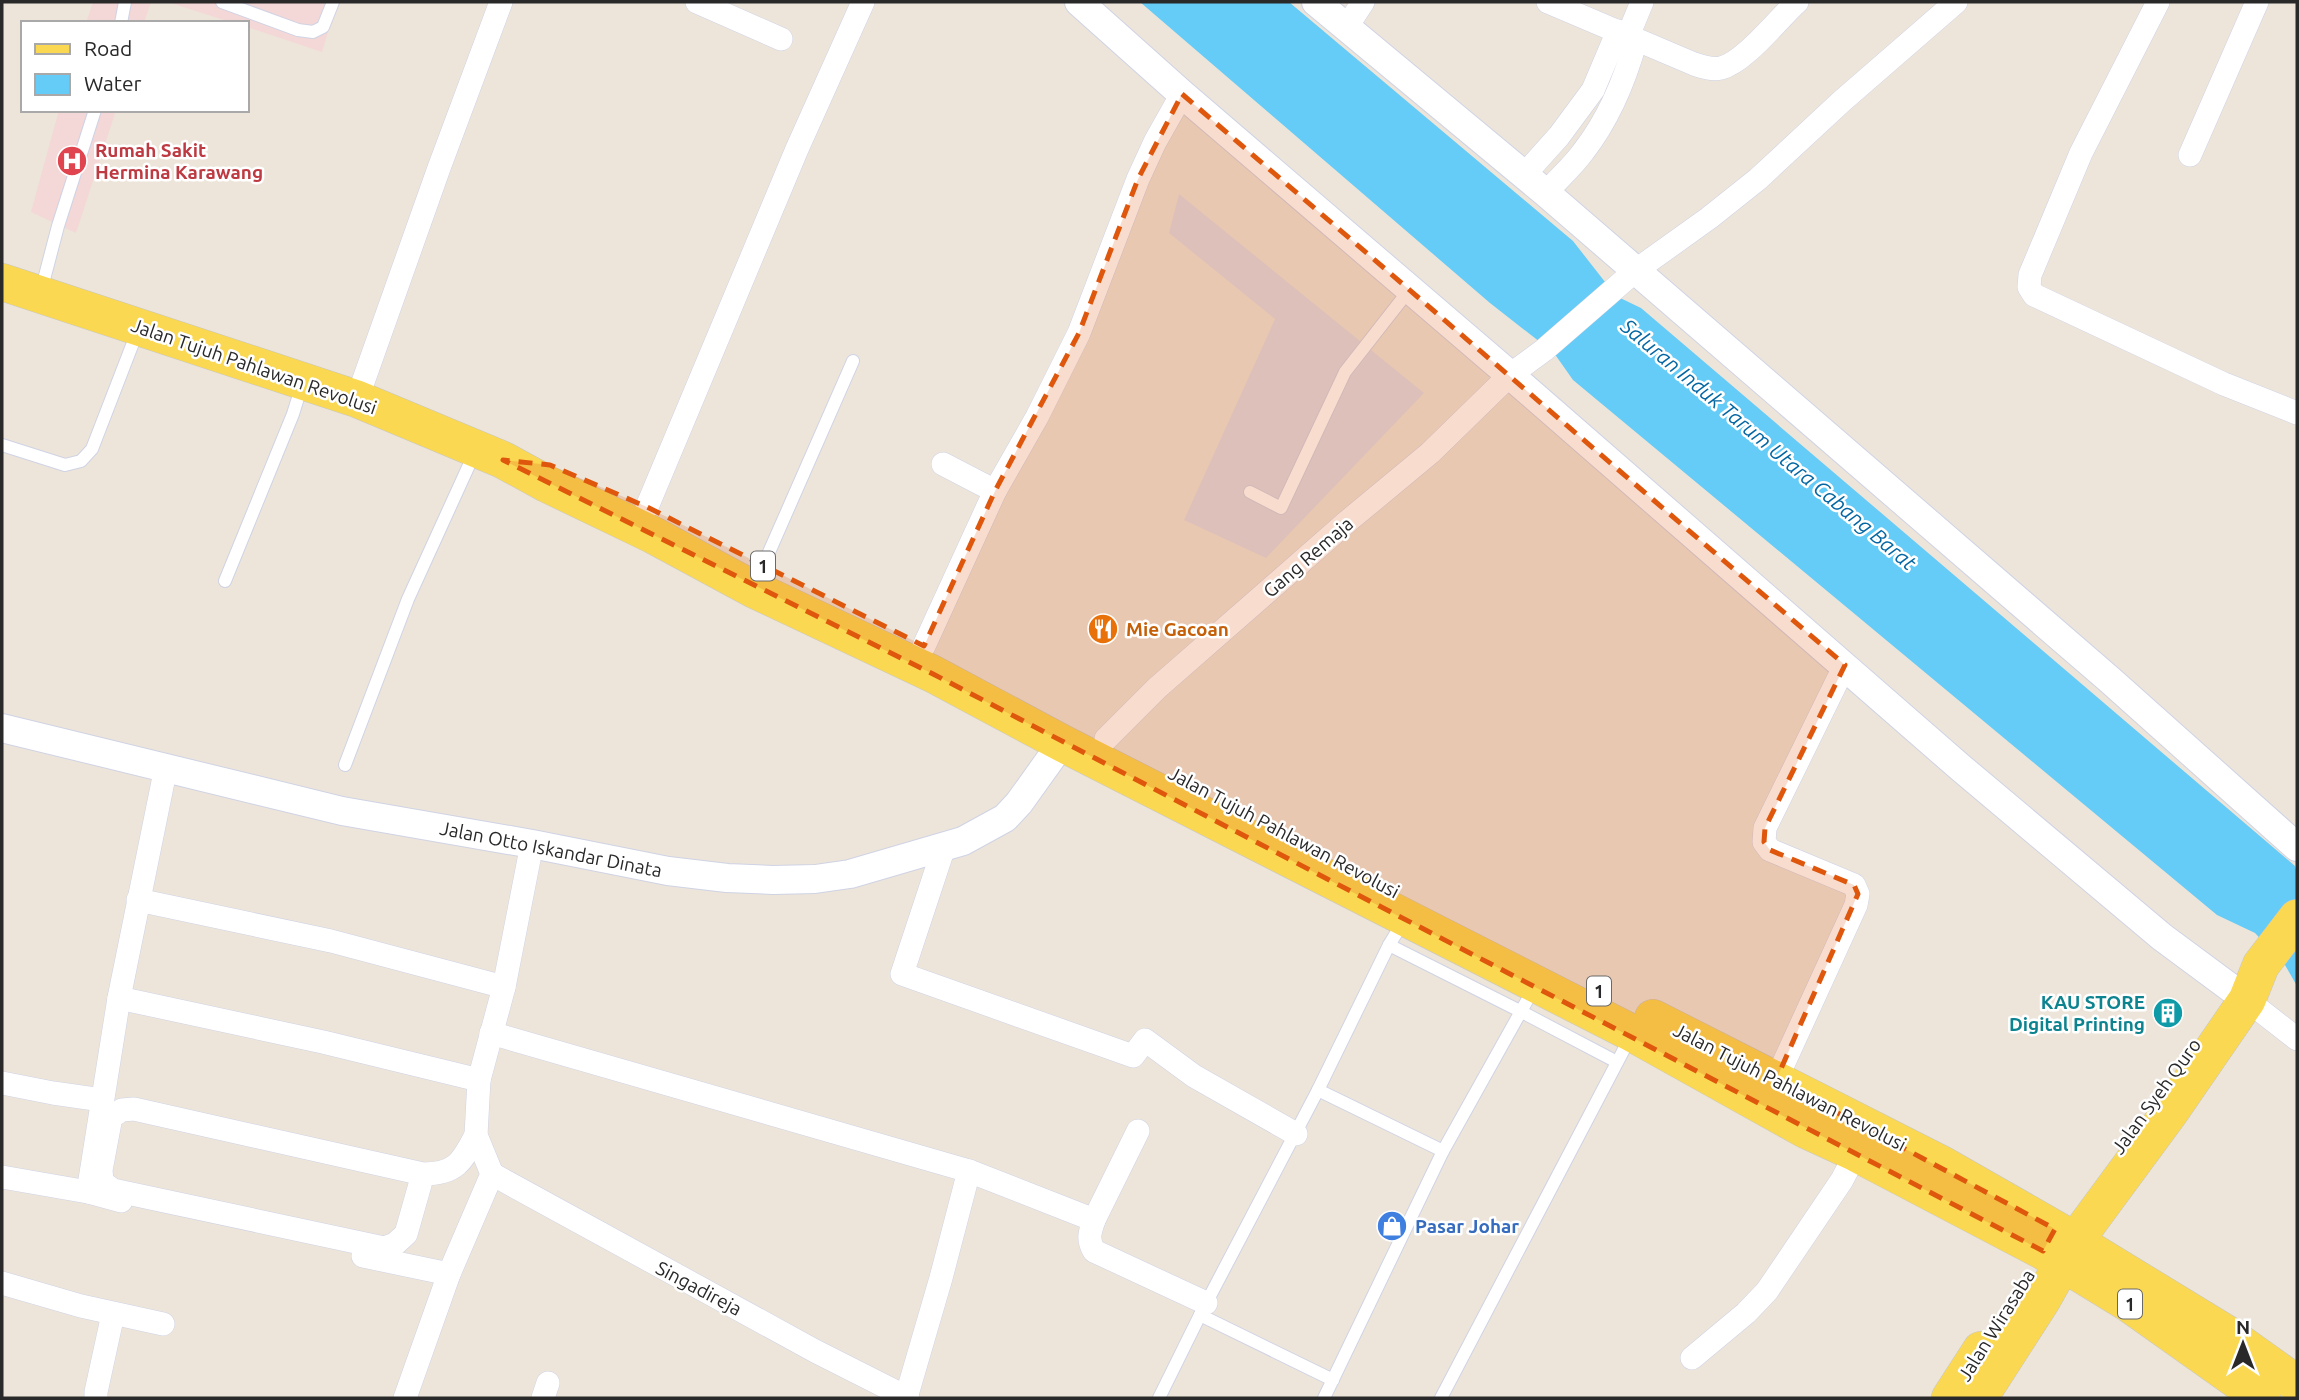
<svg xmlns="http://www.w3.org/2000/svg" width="2299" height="1400" font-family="Ubuntu,sans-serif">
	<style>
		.industrial { fill: #dedbe5 }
		.medical { fill: #f4d7d7 }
		.water { fill: #65cbf7 }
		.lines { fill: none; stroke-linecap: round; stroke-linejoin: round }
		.service-casing { stroke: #cfd3e4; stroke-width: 14 }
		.minor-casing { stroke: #cfd3e4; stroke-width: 24 }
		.tertiary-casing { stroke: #cfd3e4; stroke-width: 30 }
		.primary-casing { stroke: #c7c7c7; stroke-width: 38 }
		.service { stroke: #fff; stroke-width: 12 }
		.minor { stroke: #fff; stroke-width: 23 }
		.tertiary { stroke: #fff; stroke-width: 28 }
		.primary { stroke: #fad852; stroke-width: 37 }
		.marked { fill: #de570d; fill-opacity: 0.2; stroke: #de570d; stroke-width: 5; stroke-dasharray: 14 9; stroke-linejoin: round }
		.labels { text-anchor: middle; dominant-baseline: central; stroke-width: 5; stroke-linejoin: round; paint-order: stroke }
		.shield { fill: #fff; stroke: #696969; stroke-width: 2 }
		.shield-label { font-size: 18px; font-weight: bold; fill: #292929 }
		.health-label { font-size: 19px; font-weight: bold; fill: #be3a42; stroke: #fff; text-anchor: start }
		.street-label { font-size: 19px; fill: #292929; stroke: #fff }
		.food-label { font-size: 19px; font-weight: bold; fill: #c56008; stroke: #fff; text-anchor: start }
		.culture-label { font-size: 19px; font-weight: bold; fill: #0d838f; stroke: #fff; text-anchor: end }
		.shop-label { font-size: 19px; font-weight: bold; fill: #366cbe; stroke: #fff; text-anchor: start }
		.water-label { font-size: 21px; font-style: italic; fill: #0467a3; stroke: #fff }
	</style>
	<rect width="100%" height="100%" fill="#ede5da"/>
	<!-- industrial -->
	<polygon class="industrial" points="1179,194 1424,393 1266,558 1184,520 1275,319 1169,233"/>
	<!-- medical -->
	<g class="medical">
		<polygon points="93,2 151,2 144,23 86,23"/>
		<polygon points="168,2 337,2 322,52 247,27 247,23 233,23"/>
		<polygon points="59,110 116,110 76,233 31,212"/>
	</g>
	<!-- water -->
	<polygon class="water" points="1140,2 1289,2 1573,241 1616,296 1641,308 2295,866 2297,873 2297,986 2285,965 2255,933 2217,915 1573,380 1554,353 1490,303"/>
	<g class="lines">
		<!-- service casing -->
		<g class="service-casing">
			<g id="service">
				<polyline points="222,2 298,30 313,32 323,27 333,2"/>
				<polyline points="121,23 125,2"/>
				<polyline points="41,291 58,226 95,110"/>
				<polyline points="2,445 65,465 81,461 92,449 138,330"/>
				<polyline points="1250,492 1281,508 1345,372 1410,289"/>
				<polyline points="763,566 853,361"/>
				<polyline points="225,581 293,414 302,385"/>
				<polyline points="345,765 408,599 475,452"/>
				<polyline points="1389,945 1520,1011 1617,1062"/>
				<polyline points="1318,1090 1443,1151"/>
				<polyline points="1200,1315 1333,1380"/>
				<polyline points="1159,1398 1200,1315 1318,1090 1389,945 1405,919"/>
				<polyline points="1324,1398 1443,1151 1534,988"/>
				<polyline points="1441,1398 1631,1036"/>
			</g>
		</g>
		<!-- minor casing -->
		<g class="minor-casing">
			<g id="minor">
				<polyline points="697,2 781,39"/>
				<path d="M1548,2L1694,64C1703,67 1712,70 1721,68C1745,62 1778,19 1797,2"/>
				<polyline points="2158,2 2081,153 2030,275 2029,287 2034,295 2224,384 2297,413"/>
				<polyline points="1346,28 1363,2"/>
				<polyline points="1628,36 1642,2"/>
				<polyline points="2190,155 2257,2"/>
				<polyline points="1524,175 1559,136 1593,90 1618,31"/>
				<path d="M1546,193C1558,179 1572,167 1583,152C1608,120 1625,80 1636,40"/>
				<polyline points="357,399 439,168 501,2"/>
				<polyline points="943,464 995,491"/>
				<polyline points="647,507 797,149 863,2"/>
				<polyline points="924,646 995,491 1037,417 1079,333 1138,179 1155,142 1182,94"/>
				<polyline points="1106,739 1157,688 1348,521 1430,453 1510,375 1544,350 1635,271 1709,218 1758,179 1842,101 1956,2"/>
				<polyline points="944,847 902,974 1133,1056 1145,1040 1194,1076 1296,1134"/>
				<polyline points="138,900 331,941 504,987"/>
				<polyline points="119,998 323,1042 479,1080"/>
				<polyline points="2247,1000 2297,1039"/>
				<polyline points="491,1033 969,1171 1094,1220"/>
				<polyline points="1776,1080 1856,905 1858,894 1854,885 1770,850 1764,842 1765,828 1845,665"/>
				<polyline points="2,1083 53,1093 102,1100"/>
				<path d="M1138,1131L1094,1220C1090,1232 1087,1239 1094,1251L1206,1303"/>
				<path d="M423,1174L406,1234L395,1244L384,1248L113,1190L102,1182L101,1170L111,1117L122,1110L134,1109L423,1174C456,1174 462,1162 476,1135"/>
				<polyline points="492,1174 815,1351 908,1398"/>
				<polyline points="2,1177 88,1192"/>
				<polyline points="121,1201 88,1192 119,998 166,767"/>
				<polyline points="363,1256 449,1274"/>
				<polyline points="2,1283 81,1306 163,1324"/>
				<polyline points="1692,1358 1746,1313 1767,1291 1842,1180 1856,1153"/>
				<polyline points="96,1398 96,1392 113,1314"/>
				<polyline points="405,1398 449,1274 492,1174 476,1135 479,1080 504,987 532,844"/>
				<polyline points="543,1398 548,1383"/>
				<polyline points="906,1398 941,1278 969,1171"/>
			</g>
		</g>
		<!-- tertiary casing -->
		<g class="tertiary-casing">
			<g id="tertiary">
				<polyline points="1079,2 1182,94 1510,375 1961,768 2162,937 2247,1000"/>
				<polyline points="1316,2 1546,193 2110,680 2297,847"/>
				<polyline points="2,728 342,811 532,844 668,871 727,878 773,880 815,879 850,874 963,841 1005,818 1019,803 1062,743"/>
			</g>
		</g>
		<!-- primary casing -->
		<g class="primary-casing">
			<g id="primary">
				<polyline points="2,282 357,399 503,460 547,484 653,535 753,589 933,674 1062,743 1632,1033 1806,1130 1856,1153 2043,1251 2128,1303 2262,1398"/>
				<polyline points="1653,1018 1943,1165 2055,1229 2227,1334 2297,1384"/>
				<polyline points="1950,1398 1981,1350"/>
				<polyline points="1979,1398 2042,1300 2075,1241 2170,1112 2247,1000 2261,965 2297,918"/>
			</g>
		</g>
		<!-- service -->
		<use href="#service" class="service"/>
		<!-- minor -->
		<use href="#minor" class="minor"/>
		<!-- tertiary -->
		<use href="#tertiary" class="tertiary"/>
		<!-- primary -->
		<use href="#primary" class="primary"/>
	</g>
	<!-- marked area -->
	<path class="marked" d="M1182,94L1845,665L1765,828L1764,842L1770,850L1854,885L1858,894L1776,1080L2055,1229L2043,1251L933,674L503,460L550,465L647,507L924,646L995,491L1079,333L1138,179Z"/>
	<!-- icons -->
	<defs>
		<g id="hospital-disc" transform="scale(1.575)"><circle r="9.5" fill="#e0444e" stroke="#fff"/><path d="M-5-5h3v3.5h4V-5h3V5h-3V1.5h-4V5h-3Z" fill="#fff"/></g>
		<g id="restaurant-disc" transform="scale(1.575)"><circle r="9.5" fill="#e8710a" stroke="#fff"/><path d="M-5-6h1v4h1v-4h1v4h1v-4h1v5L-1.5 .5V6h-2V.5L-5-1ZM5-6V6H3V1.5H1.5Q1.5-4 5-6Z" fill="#fff"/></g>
		<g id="building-disc" transform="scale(1.575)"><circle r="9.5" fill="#0f9aa8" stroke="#fff"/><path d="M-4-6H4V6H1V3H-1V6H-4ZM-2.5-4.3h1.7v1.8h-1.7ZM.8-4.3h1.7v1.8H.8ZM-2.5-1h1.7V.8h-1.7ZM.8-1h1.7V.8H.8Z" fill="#fff"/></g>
		<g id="shop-disc" transform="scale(1.575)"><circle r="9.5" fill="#3f7fe0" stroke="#fff"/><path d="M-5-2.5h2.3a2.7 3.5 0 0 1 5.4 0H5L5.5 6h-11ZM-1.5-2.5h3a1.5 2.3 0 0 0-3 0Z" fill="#fff"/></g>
	</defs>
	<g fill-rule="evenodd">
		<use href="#hospital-disc" x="72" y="161"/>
		<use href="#restaurant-disc" x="1103" y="629"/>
		<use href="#building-disc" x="2168" y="1013"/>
		<use href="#shop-disc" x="1392" y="1226"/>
	</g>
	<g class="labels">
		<!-- shield labels -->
		<g class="shield">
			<rect x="751" y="551.5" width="24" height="29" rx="5"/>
			<rect x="1587" y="976.5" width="24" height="29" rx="5"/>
			<rect x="2118" y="1289.5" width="24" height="29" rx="5"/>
		</g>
		<g class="shield-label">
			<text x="763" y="566">1</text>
			<text x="1599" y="991">1</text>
			<text x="2130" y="1304">1</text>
		</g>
		<!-- health labels -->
		<g class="health-label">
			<text x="95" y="150">Rumah Sakit<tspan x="95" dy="22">Hermina Karawang</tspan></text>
		</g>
		<!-- street labels -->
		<g class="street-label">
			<text transform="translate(254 366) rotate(19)">Jalan Tujuh Pahlawan Revolusi</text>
			<text transform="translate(1308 557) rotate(-41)">Gang Remaja</text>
			<text transform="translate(1284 832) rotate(28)">Jalan Tujuh Pahlawan Revolusi</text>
			<text transform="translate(551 849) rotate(11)">Jalan Otto Iskandar Dinata</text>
			<text transform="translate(1790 1087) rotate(27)">Jalan Tujuh Pahlawan Revolusi</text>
			<text transform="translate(2156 1096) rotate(-54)">Jalan Syeh Quro</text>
			<text transform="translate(699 1288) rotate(28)">Singadireja</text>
			<text transform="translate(1996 1325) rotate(-58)">Jalan Wirasaba</text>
		</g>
		<!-- food labels -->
		<g class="food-label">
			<text x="1126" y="629">Mie Gacoan</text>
		</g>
		<!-- culture labels -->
		<g class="culture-label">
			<text x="2145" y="1002">KAU STORE<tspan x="2145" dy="22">Digital Printing</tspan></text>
		</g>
		<!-- shop labels -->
		<g class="shop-label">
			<text x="1415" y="1226">Pasar Johar</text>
		</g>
		<!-- water labels -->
		<g class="water-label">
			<text transform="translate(1769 444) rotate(40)">Saluran Induk Tarum Utara Cabang Barat</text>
		</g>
	</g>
	<!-- border -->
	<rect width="2299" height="1400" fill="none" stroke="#292929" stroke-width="7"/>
	<!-- legend -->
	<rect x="21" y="21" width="228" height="91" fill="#ffffff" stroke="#a9a9a9" stroke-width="2"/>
	<rect x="35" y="44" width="35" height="10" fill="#fad852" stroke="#a9a9a9" stroke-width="2"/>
	<text x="84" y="56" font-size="21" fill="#292929">Road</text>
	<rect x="35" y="74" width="35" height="21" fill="#65cbf7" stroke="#a9a9a9" stroke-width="2"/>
	<text x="84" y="91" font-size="21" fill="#292929">Water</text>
	<!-- north arrow -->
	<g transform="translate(2243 1344)" stroke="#ffffff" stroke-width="5" paint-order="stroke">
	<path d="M0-5L12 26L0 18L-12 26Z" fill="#292929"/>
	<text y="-10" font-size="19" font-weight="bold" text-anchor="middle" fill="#292929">N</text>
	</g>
</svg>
